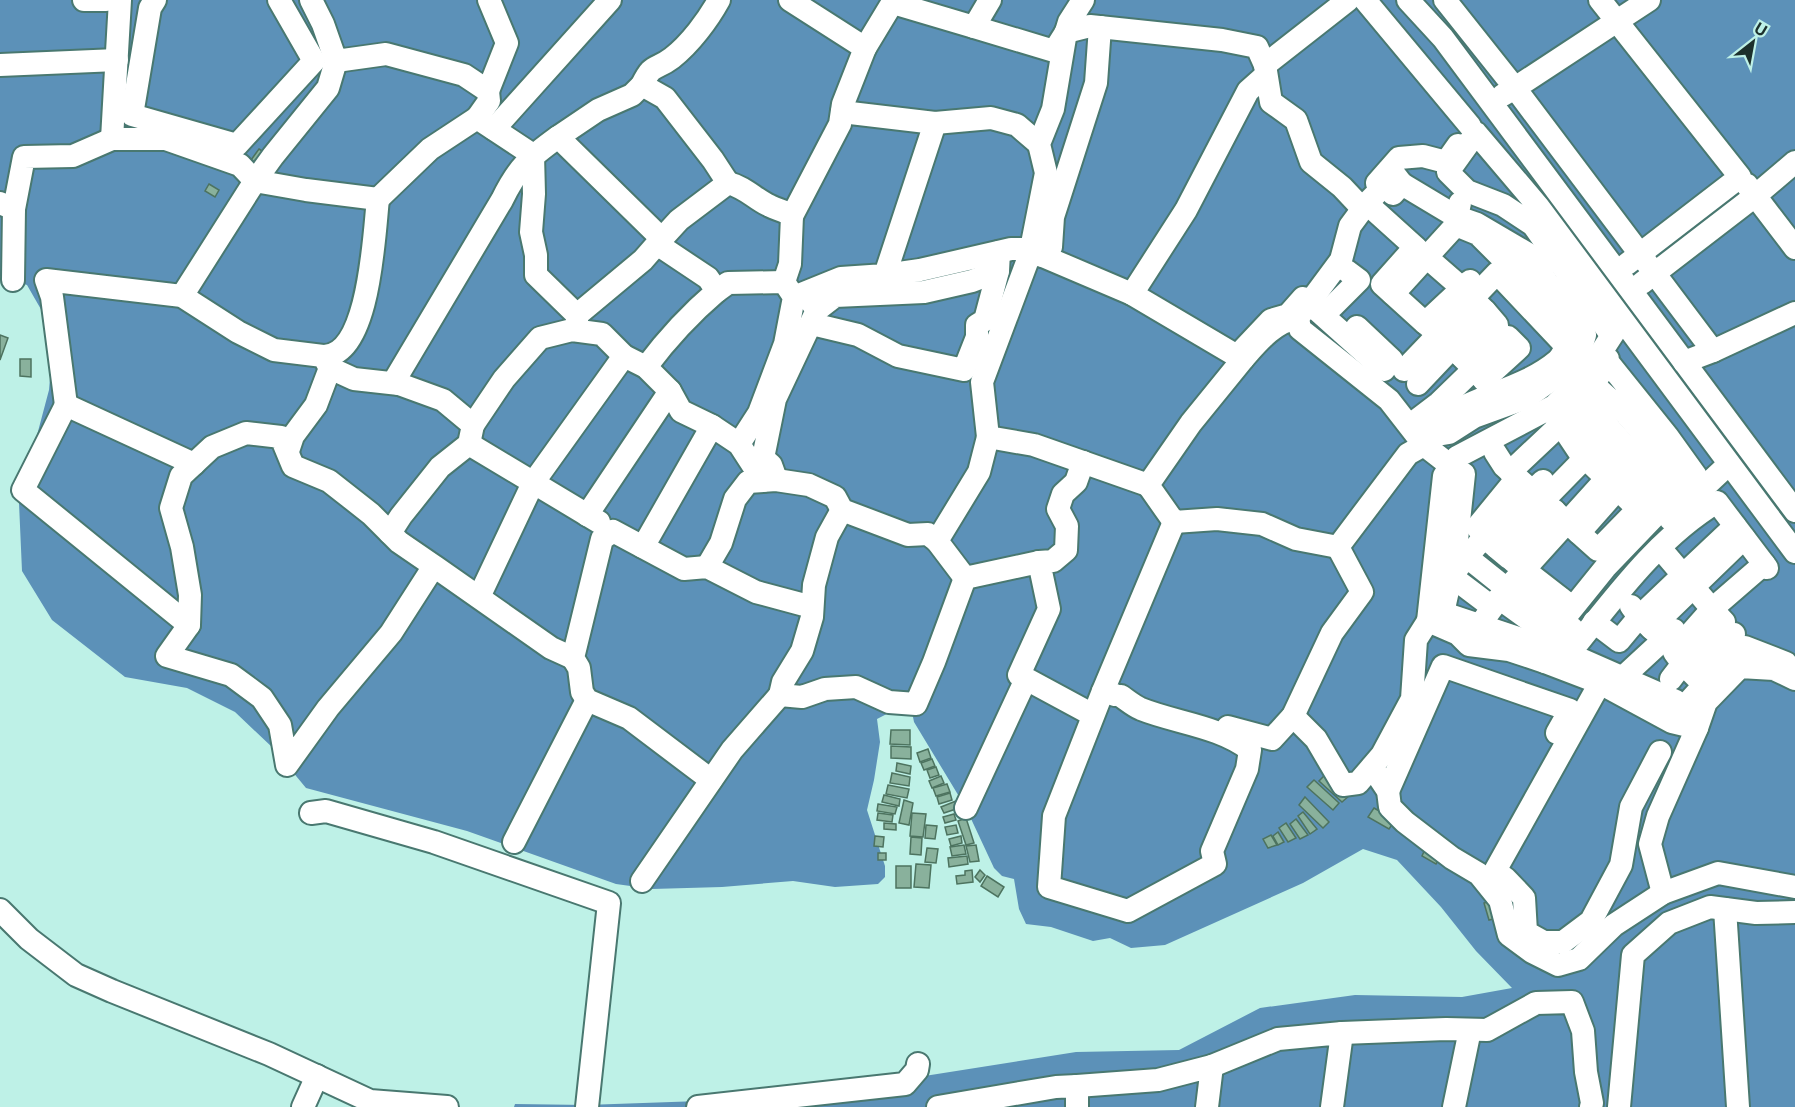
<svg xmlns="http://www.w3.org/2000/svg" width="1795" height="1107" font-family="'Public Sans',sans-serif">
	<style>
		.water { fill: #5c91b8 }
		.building { fill: #89b19c; stroke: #4d735f; stroke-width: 1.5 }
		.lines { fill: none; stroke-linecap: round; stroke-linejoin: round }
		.minor-casing { stroke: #497870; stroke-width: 26 }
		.minor { stroke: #fff; stroke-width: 22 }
	</style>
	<rect width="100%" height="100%" fill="#bef1e7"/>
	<!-- water -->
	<polygon class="water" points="0,0 1795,0 1795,1107 514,1107 515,1104 586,1105 785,1098 1076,1052 1179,1050 1260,1008 1355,995 1462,997 1512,988 1476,951 1441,907 1397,860 1363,849 1303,883 1165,945 1131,948 1110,938 1093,941 1051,927 1026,924 1019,909 1014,879 1002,876 994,868 966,808 914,722 910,702 877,719 880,742 874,780 867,810 885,866 885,877 878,884 835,887 793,881 722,887 652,889 616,884 467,831 306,788 273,748 235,712 187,688 125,677 52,620 22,571 19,503 49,390 54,332 27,285 0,276"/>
	<!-- building -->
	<g class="building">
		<polygon points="259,149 267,154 259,165 251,160"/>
		<polygon points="209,184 219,190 215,197 205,191"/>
		<polygon points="0,335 8,338 0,360"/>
		<polygon points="20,359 31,359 31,377 20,376"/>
		<polygon points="891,730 910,730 910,745 890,744"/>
		<polygon points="891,746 911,747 911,759 891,758"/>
		<polygon points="928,749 931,758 920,762 917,753"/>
		<polygon points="932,759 935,766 924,770 921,763"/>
		<polygon points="897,763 911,766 910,774 896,771"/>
		<polygon points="936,767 939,775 930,778 927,770"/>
		<polygon points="892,773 910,777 909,786 890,783"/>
		<polygon points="1325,775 1350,795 1342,802 1319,781"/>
		<polygon points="941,776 944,783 932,788 929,781"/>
		<polygon points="1314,780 1339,803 1333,810 1307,787"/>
		<polygon points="947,784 950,792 936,796 933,788"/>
		<polygon points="888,785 909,789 907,798 886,794"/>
		<polygon points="950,793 952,800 939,804 937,797"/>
		<polygon points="884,795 900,799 899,806 882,802"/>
		<polygon points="1305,797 1329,822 1323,828 1299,805"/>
		<polygon points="904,800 913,803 909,825 899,823"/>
		<polygon points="956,801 959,808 944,813 941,807"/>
		<polygon points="878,804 897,807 895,814 877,811"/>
		<polygon points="1374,808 1395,820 1389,829 1368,817"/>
		<polygon points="1303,812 1317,829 1310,834 1298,816"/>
		<polygon points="878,813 893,815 892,822 877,820"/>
		<polygon points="912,813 926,814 923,837 910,836"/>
		<polygon points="954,814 956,820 945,823 943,817"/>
		<polygon points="966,818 974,843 966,845 958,821"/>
		<polygon points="1296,819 1308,835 1300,839 1290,824"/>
		<polygon points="884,823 896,824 896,830 884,829"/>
		<polygon points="1286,823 1296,838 1288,842 1279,828"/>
		<polygon points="926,825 937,826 935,839 925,838"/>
		<polygon points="956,825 958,833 947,835 945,827"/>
		<polygon points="1278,832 1284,842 1278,845 1273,836"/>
		<polygon points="1271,835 1277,845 1268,848 1263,839"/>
		<polygon points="875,836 884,837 883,847 874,846"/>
		<polygon points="961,836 962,843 951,846 949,839"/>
		<polygon points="911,837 922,838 921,855 910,854"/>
		<polygon points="964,845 966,854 952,856 950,847"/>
		<polygon points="976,845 979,861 970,862 966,846"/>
		<polygon points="1426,847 1441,856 1436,864 1422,856"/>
		<polygon points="927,848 938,849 936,863 925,862"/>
		<rect x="878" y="853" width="8" height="7"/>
		<polygon points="967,856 968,864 949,867 948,858"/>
		<polygon points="916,864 931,865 929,888 914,887"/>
		<rect x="896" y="866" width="15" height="22"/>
		<polygon points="972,870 973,882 957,884 956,876 965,875 965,871"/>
		<polygon points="980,870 985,875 980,882 975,877"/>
		<polygon points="987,876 1004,887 998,897 981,886"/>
		<polygon points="1496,900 1502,917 1489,920 1484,903"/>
	</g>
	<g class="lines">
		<!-- minor casing -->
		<g class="minor-casing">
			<g id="minor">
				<polyline points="84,0 106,0"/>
				<polyline points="120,0 112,139 166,139 240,165 255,181 273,156 328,88 336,61"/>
				<polyline points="155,0 150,8 132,115 237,145 314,61 279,0"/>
				<polyline points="311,0 323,24 336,61 386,54 464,75 488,91 489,101 477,118"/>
				<polyline points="790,0 865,48 843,104 840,124 792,216"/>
				<polyline points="1083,0 1069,22 1066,32 1090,26 1222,40 1257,47 1265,65"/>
				<polyline points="1348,0 1265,65 1271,102 1296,120 1311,162 1342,187 1358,204"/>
				<polyline points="1365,0 1470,126"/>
				<polyline points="1408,0 1443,38 1795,511"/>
				<polyline points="1445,0 1515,88 1503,95"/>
				<polyline points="1600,0 1740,177 1627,264"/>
				<polyline points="1649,0 1515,88 1713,351 1684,362"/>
				<polyline points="893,3 974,27 990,0"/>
				<polyline points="974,27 1054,51 1066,32"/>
				<polyline points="1100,27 1096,83 1053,217 1051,247 1045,257 1132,294"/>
				<polyline points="865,48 894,0"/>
				<polyline points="0,65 117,60"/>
				<path d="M642,85C653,62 655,71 672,58C690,44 708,20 719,0"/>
				<polyline points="488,91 507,43 489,0"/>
				<polyline points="935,123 991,118 1017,125 1039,144"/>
				<polyline points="494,129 610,0"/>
				<polyline points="558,137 598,110 632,95 642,85 665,98 713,160 728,183"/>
				<polyline points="533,155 534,194 531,232 536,255 536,275 577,315 577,328"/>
				<polyline points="1377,183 1399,158 1423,156 1446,162 1458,145"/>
				<polyline points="1747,185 1795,248"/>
				<polyline points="1393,194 1402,184 1457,217 1460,203"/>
				<polyline points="378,199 430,149 477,118 533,155"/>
				<polyline points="0,203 14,209 24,157 73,156 112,139"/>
				<polyline points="1374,210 1415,247 1382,284 1425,323"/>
				<path d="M657,244L679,220L728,183C747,188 753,198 770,206C778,210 785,211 792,216L790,264L784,282"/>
				<polyline points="1416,248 1462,288"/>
				<polyline points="1043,256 1030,254 1046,173 1039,144 1053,109 1066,32"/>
				<polyline points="885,275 920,270 1011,249 1022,249 1030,254 982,382 988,437 1034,445 1148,485"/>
				<polyline points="13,280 14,209"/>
				<polyline points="1642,283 1755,196 1795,162"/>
				<polyline points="717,291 728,283 784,282 794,297 785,344 759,413 739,444"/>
				<polyline points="1393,294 1456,225"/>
				<path d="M182,296L255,181L306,190L378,199C374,233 370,357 323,356"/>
				<polyline points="794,297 841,278 885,275 935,123 842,112"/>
				<polyline points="1333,306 1359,280 1347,271"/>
				<polyline points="817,310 835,296 924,292 972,281 998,271"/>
				<polyline points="1318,311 1384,370 1392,360 1357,327 1349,338"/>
				<path d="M577,315L643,260L657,244L708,278L717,291C690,314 667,339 646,367"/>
				<path d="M1298,318C1274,322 1258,342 1243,359L1237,356L1271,320L1288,315L1303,298"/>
				<polyline points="812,324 858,335 898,356 964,370 977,337 977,325 985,320 998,271 999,252"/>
				<polyline points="1611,335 1533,225 1503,205 1467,191 1448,172 1476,133 1538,206 1795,552"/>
				<polyline points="1713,351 1795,313"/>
				<polyline points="1460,355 1453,347 1485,311 1474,300"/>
				<polyline points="1237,356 1132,294 1186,210 1248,91 1266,75"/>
				<polyline points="1243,359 1191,423 1148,485 1174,522 1217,519 1262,524 1296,539 1338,547 1408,454 1424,445 1389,400 1300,329 1298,318 1341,260 1350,226 1367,203 1395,175 1402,184"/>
				<polyline points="1607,361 1668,437 1696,476 1686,484 1626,414 1594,385 1607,361 1608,359"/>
				<polyline points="1404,370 1497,273 1566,346"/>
				<polyline points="1484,380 1519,348 1508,337 1474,369 1462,357 1497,325 1485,311"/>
				<path d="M399,384L396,378L502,200C518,167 529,158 558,137L662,239"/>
				<polyline points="1418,384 1453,347 1425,323 1470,281"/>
				<polyline points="670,391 681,411 712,426"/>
				<polyline points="1580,395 1672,498"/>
				<polyline points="66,405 52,297 46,280 182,296 238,332 274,350 323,356 330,368"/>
				<polyline points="1566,407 1661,510"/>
				<polyline points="1418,419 1439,403 1474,369 1484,380"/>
				<polyline points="473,425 504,379 540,338 572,330 602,334 624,356"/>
				<path d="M1431,436L1429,430C1463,396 1519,393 1557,361C1563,356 1567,344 1571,337L1567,322L1520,267L1502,258L1478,234L1456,225L1457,217L1477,224L1530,255L1547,282L1575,314L1585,335L1581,348L1559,374L1526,398L1474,417L1449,433L1431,436L1424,445L1451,466"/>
				<polyline points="469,444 599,522"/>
				<polyline points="288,451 293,436 316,405 330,368 354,379 399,384 443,400 473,425 469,444 440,467 401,516 390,533"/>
				<polyline points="1495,452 1504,466 1598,550 1638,509 1579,452 1555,416"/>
				<polyline points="1083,462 1076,482 1063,494 1058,509 1067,526 1066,550 1053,561 1039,562 1049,609 1019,675 1093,715"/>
				<polyline points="1510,472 1561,424"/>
				<polyline points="1464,474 1455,559 1443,613 1542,646 1605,568 1676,494"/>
				<polyline points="1517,478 1477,527 1484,537 1543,481"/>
				<polyline points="776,479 771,465 763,458 775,399 817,310 805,294"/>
				<polyline points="842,510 827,537 814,585 812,617 802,651 783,682 780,695 802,697 825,689 856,687 889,702 916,704 934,662 965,578 1039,562"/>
				<polyline points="1555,511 1509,558 1497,548 1585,458"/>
				<polyline points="1670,519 1729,464"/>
				<polyline points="1579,533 1617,490"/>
				<polyline points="643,547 712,426 739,444 763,481"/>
				<polyline points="1660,548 1683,575 1735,526"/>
				<polyline points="1467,557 1507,589"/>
				<polyline points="1513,561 1572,607"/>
				<polyline points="434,566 399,542 371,514 329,481 293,466 281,437 246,433 212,447 181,476 171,508 182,547 190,595 189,625 167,656 231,675 262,698 280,725 287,765 328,708 391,633 434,566 551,648 573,658"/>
				<polyline points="707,567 721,543 735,499 748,482 776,480 809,485 835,497 842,510 908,535 928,534 937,541"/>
				<polyline points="965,578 937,541 979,472 988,437"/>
				<polyline points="1511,584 1547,613"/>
				<polyline points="479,597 533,483 624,356 646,367 670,391 587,515"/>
				<polyline points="1499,598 1536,625 1560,598"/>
				<polyline points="1492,607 1451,576 1484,537 1496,547"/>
				<polyline points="1594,622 1619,641 1639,617 1631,606"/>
				<polyline points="189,625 23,490 66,405 194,464"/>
				<polyline points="1479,626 1504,592 1645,436"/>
				<polyline points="1572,628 1545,662 1600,683 1672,722 1697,728 1706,702 1740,667 1774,669 1795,679"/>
				<polyline points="1651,628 1744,538"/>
				<polyline points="1664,640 1639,617 1683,575 1712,609 1764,564"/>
				<polyline points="1545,662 1509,650 1469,645 1458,634 1428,621 1444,476 1457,457 1554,406 1589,371 1620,323"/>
				<polyline points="1706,664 1704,661 1734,634"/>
				<polyline points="1716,670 1745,647 1786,663"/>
				<polyline points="1622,678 1674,630"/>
				<path d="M1671,679C1686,658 1703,639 1724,622L1712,609L1674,652L1682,663L1704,685L1684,707"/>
				<polyline points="1600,683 1495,871 1506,879 1524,898 1526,932 1544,942 1563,942 1591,921 1621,865 1631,807 1660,752"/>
				<path d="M1103,691L1054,816L1049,887L1128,911L1215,864L1212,851L1247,769L1250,750C1219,726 1176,723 1141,709C1134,706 1128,701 1121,696"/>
				<polyline points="1115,695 1103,691 1174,522"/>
				<polyline points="1293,716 1316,739 1343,785 1358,783 1382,755 1412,699 1416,640 1428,621"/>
				<polyline points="1228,727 1272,739 1293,716 1332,633 1362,592 1338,547"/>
				<polyline points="1372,767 1388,791 1390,807 1405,822 1452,858 1479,874 1500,900 1509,935 1532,952 1558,965 1579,959 1614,925 1663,893 1718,873 1795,887"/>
				<polyline points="711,780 629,718 587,700 582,692 579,668 573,658 602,539 613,531 684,569 707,567 756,592 812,607"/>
				<polyline points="1388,791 1443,666 1570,710 1557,733"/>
				<polyline points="966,808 1026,679"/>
				<polyline points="311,813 326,811 434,842 609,903 587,1107"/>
				<polyline points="514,842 587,700"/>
				<polyline points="642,881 732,750 780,695"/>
				<path d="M1663,893L1650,844L1658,816L1697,728L1676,701L1569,654C1613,600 1657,538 1717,502L1767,568"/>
				<polyline points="1725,909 1738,1107"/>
				<polyline points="0,910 29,939 76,975 112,991 269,1054 370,1101 447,1107"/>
				<polyline points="1342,1033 1446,1029 1487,1030 1536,1003 1572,1002 1583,1031 1586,1072 1592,1103 1591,1107"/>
				<polyline points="1212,1066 1278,1039 1342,1033 1332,1107"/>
				<polyline points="1077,1086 1158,1080 1212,1066 1207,1107"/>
				<polyline points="303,1107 317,1076"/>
				<polyline points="698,1107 905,1084 917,1070 918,1064"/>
				<polyline points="938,1107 1056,1087 1077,1086 1077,1107"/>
				<polyline points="1454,1107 1470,1030"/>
				<polyline points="1619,1107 1633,955 1669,923 1710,907 1756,913 1795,912"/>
			</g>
		</g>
		<!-- minor -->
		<use href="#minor" class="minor"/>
	</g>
	<!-- north arrow -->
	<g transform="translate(1753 42) rotate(31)" stroke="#bef1e7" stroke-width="4.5" paint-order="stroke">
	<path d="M0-4.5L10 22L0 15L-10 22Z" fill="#1c302c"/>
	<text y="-9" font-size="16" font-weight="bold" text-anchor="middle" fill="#1c302c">U</text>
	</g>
</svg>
